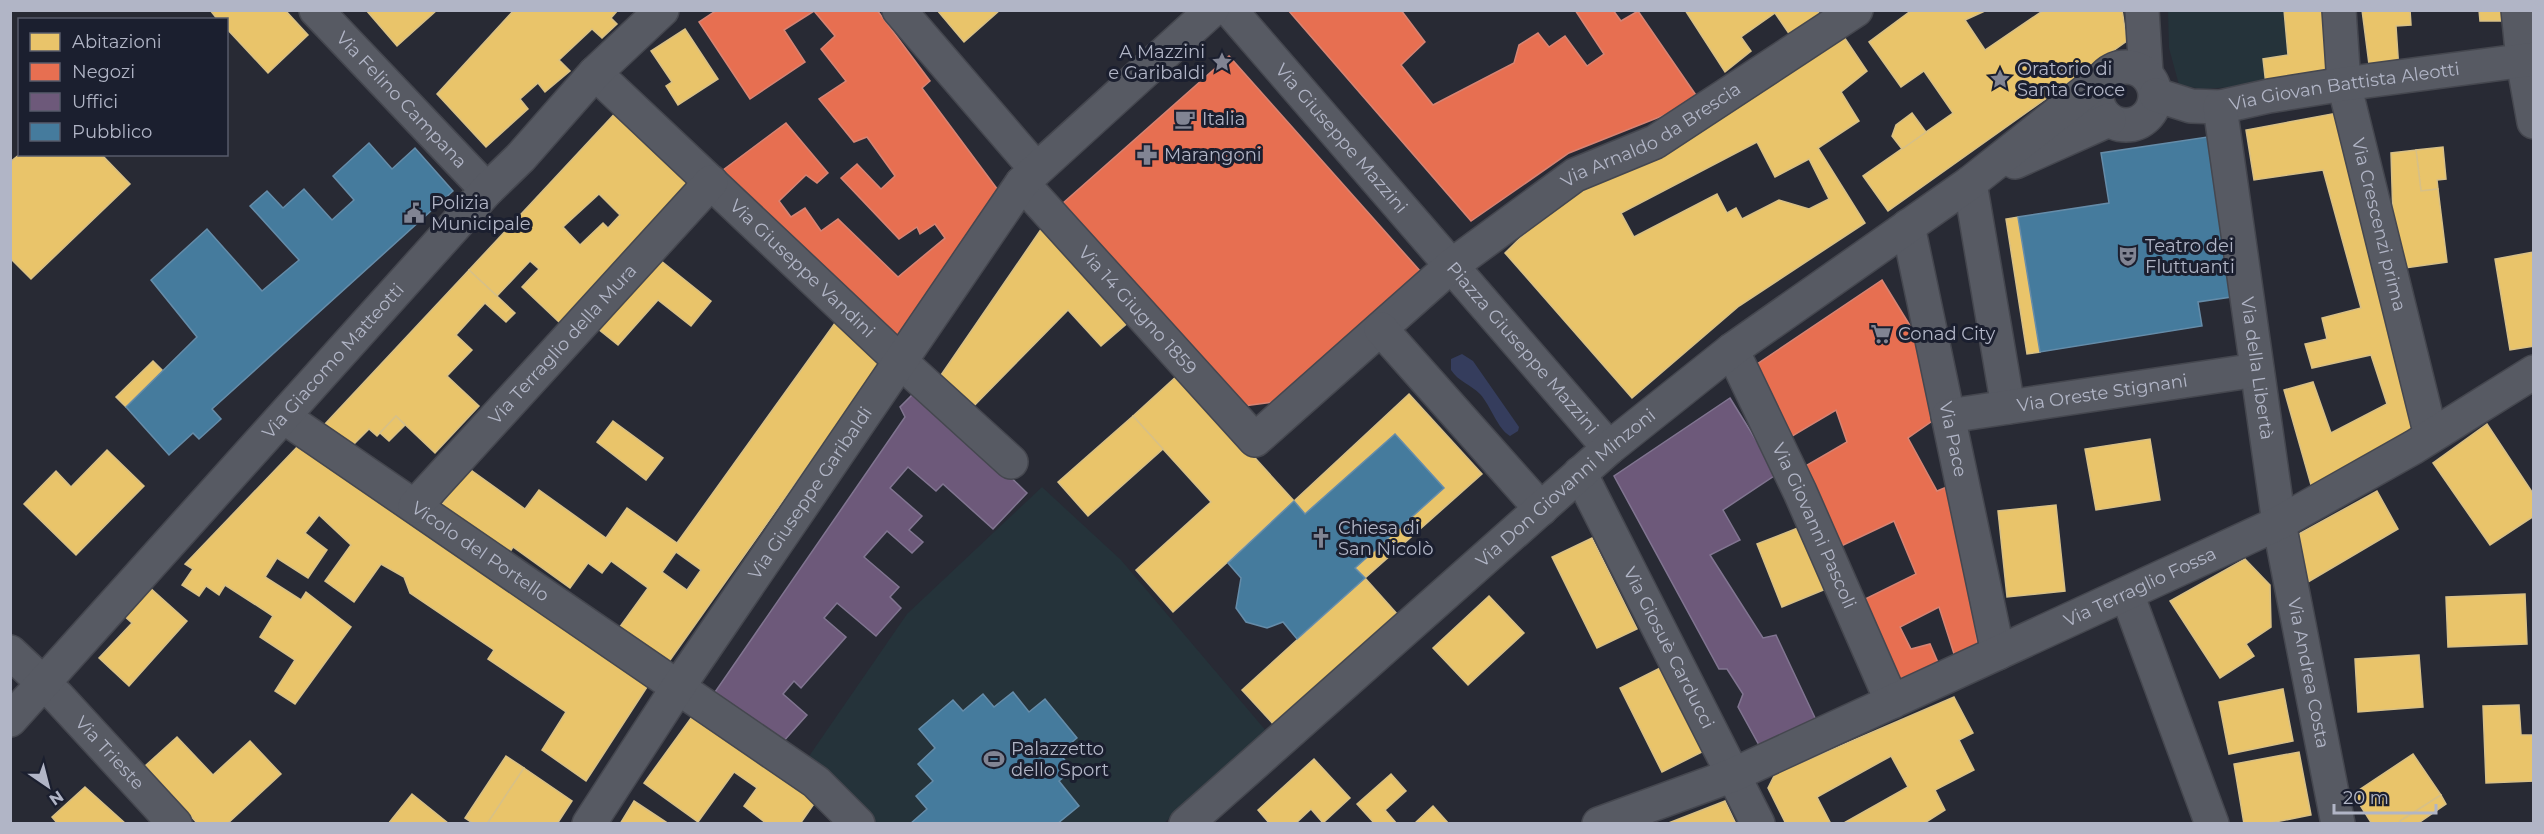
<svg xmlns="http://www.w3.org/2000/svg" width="2544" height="834" font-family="Montserrat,sans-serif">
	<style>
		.green { fill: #25333a }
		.water { fill: #353d5d }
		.homes { fill: #e9c46a; stroke: #d8c086; stroke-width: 1.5; fill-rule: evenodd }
		.shops { fill: #e76f51; stroke: #d78474; stroke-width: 1.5 }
		.offices { fill: #6d597a; stroke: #817591; stroke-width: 1.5 }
		.public { fill: #457b9d; stroke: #658ca9; stroke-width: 1.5 }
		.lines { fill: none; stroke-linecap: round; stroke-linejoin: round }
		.minor-casing { stroke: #45474f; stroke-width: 36 }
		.minor { stroke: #575a63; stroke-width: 33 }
		.labels { text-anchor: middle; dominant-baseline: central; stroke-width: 6; stroke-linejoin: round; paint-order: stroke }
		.poi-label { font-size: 18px; fill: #b1b5c6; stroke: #1b1f2f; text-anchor: start }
		.street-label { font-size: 18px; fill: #b1b5c6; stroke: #1b1f2f }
	</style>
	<rect width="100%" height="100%" fill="#282a34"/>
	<!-- green -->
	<g class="green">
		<polygon points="2168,11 2284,11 2288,55 2263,60 2266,85 2201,89 2179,85 2169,48"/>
		<polygon points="1042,487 1121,560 1267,732 1164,823 863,823 805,762 907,614"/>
	</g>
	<!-- water -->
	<path class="water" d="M1462,354L1473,361L1519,427L1518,431L1510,436C1497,428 1491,406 1480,394C1471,385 1458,381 1451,370V359Z"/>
	<!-- homes -->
	<g class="homes">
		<polygon points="210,10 285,10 308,35 268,73 226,28 226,20 218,20"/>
		<polygon points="366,10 437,10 397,46"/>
		<polygon points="514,10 618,10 611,18 617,24 602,38 592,29 559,60 570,71 545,92 538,83 520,99 528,109 486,147 437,94"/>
		<polygon points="937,10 1000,10 964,42"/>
		<polygon points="1685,10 1817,10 1822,18 1790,35 1775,13 1741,37 1751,51 1725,72"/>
		<polygon points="1912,10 1987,10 1965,20 1985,50 2044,10 2122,10 2127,41 1888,211 1863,176 1953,113 1924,71 1901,87 1869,42"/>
		<polygon points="2284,10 2329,10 2336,80 2266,85 2263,59 2288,55"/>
		<polygon points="2362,10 2410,10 2411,25 2396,26 2399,71 2370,72"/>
		<polygon points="2479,10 2507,10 2508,21 2480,21"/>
		<polygon points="685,29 718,79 678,105 666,86 672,82 651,51"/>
		<path d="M1842,34L1867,71L1841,92L1859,121L1818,148L1865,223L1739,306L1632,398L1505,253L1564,195ZM1757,142L1775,177L1809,159L1829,199L1809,209L1779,200L1742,219L1736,208L1727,213L1717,194L1634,237L1621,213Z"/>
		<path d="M619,109L694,180L560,323L522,287L539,269L530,261L497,296L469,270ZM599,194L620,215L608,228L603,223L580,245L563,227Z"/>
		<polygon points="1912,113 1926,132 1902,149 1892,136 1896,125"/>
		<polygon points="2337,113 2420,432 2313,492 2284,390 2313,382 2331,433 2387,404 2371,355 2312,368 2305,344 2327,339 2322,318 2361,308 2323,170 2254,180 2246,130"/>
		<polygon points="2443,147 2446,179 2437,180 2438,189 2421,191 2416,150"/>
		<polygon points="2416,150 2421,191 2438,189 2447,262 2405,268 2393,219 2391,153"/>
		<polygon points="20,154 101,154 130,184 31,279 10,258 10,162"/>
		<polygon points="2018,217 2040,352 2027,354 2006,219"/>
		<polygon points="1044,225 1130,321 1101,346 1068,310 969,411 939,378"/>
		<polygon points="2534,252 2534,346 2510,350 2495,259"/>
		<polygon points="660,260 711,301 691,326 658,300 618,345 598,329"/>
		<polygon points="469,270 515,313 506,322 485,303 456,335 472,350 447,376 479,406 435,453 396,416 377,436 369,429 351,447 325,424"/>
		<path d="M835,323L884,358L668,663L619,628L648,588L611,561L602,573L588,563L570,588L513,547L506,558L438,510L468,468L525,509L539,490L606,538L627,508L677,543ZM676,552L701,570L687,590L662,572Z"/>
		<polygon points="153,361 163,371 126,407 116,397"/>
		<polygon points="1179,374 1294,501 1173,612 1136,570 1211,502 1133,416"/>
		<polygon points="1409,394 1482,474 1365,578 1355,568 1444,488 1395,434 1305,514 1294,501"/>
		<polygon points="396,416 405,425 389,441 380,433"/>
		<polygon points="1133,416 1163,449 1088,516 1058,482"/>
		<polygon points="613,421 663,458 646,480 597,442"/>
		<polygon points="2487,424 2534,495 2534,516 2490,545 2433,463"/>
		<polygon points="2150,439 2160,500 2096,510 2085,449"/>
		<polygon points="300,444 649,684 586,781 542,750 566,712 488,659 494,650 410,593 404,577 381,564 354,602 325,581 351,545 319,515 305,533 327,550 308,578 277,558 265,577 301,600 306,592 351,627 295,704 275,691 295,660 260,637 273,616 225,585 219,595 206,586 199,596 182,585 193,569 185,564"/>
		<polygon points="107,450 144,486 76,555 24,504 56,471 71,487"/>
		<polygon points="2377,491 2398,529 2308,582 2299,534"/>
		<polygon points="2056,505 2065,591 2007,597 1998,511"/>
		<polygon points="1808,524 1833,586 1782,607 1757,544"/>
		<polygon points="1592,538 1637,629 1597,648 1552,557"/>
		<polygon points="2245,559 2270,585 2271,627 2246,644 2254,656 2220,678 2170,601"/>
		<polygon points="1365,578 1398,615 1275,726 1242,690"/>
		<polygon points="148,586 187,621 129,686 99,658 132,623 122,614"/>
		<polygon points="2525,594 2527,644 2448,647 2446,597"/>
		<polygon points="1489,596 1524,633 1468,685 1433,648"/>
		<polygon points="2419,655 2423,707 2358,712 2355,659"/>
		<polygon points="1664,666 1706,750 1662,772 1620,688"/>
		<polygon points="2283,689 2293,741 2229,754 2219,702"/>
		<polygon points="1954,697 1973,733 1959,740 1974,770 1935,790 1945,810 1923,824 1842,824 1908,787 1891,756 1817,797 1831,824 1786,824 1768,788 1775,774"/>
		<polygon points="2519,705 2521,735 2534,735 2534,781 2486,783 2483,706"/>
		<polygon points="694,714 816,801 800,824 767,824 744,806 757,788 734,772 698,822 644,783"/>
		<polygon points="177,737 213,775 250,741 281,774 227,824 198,824 145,766"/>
		<polygon points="2299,752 2311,815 2265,824 2244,824 2234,764"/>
		<polygon points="2413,754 2441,795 2400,821 2402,824 2372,824 2353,794"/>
		<polygon points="506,756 524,768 487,824 474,824 465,818"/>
		<polygon points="1314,759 1350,798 1323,823 1311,809 1295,824 1270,824 1258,810"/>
		<polygon points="524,768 572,801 557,824 487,824"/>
		<polygon points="1391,774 1406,791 1385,810 1397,824 1375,824 1357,804"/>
		<polygon points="85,787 126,824 58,824 52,817"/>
		<polygon points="412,794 448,823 447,824 388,824"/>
		<polygon points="2441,795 2446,804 2417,824 2402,824 2400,821"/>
		<polygon points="634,801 669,824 620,824"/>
		<polygon points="1725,801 1736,824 1666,824"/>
		<polygon points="1433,806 1449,824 1414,824"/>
	</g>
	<!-- shops -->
	<g class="shops">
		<polygon points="717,10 877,10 930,81 922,88 1001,194 900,342 723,170 786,123 828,173 817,183 806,175 779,201 791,217 805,208 821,231 838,219 898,277 945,238 935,224 920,234 917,227 899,239 841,178 857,164 881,189 895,176 867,137 854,142 819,99 846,81 821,49 835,36 814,11 784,30 805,62 750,99 699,22"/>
		<polygon points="1288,10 1401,10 1425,42 1401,65 1433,105 1514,63 1519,45 1538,33 1549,47 1565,36 1587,66 1604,54 1575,10 1613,10 1621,21 1638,11 1700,101 1569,153 1471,221"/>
		<polygon points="1229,56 1421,272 1273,402 1244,406 1063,203"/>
		<polygon points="1882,280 1938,371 1941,415 1908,438 1937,491 1954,484 1978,647 1955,657 1939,607 1900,627 1911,649 1930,644 1939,665 1896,685 1861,601 1916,574 1894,521 1837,548 1802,468 1847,442 1836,410 1789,438 1757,364"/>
	</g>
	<!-- offices -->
	<g class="offices">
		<polygon points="919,388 1027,493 993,529 943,484 936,491 908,467 890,488 922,516 909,530 923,542 912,553 887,531 864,557 899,587 890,597 901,608 876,636 837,603 824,618 846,637 801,688 794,681 783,694 807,715 782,743 715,692 905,417 900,407"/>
		<polygon points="1730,398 1777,474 1723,510 1740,540 1710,555 1763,638 1776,635 1817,722 1759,745 1738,707 1743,694 1727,669 1719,669 1614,476"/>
	</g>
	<!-- public -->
	<g class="public">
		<polygon points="2214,136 2238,296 2198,302 2202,326 2040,352 2018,217 2109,203 2101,153"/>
		<polygon points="369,143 392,169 415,148 453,191 212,409 221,419 199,439 193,433 169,455 126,407 197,337 151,280 207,229 262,291 299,260 250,206 267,191 283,208 304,189 332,220 354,200 333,176"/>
		<polygon points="1395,434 1444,488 1355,568 1365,578 1297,639 1283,622 1267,628 1246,622 1236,608 1241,578 1228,563 1294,501 1305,514"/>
		<polygon points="1013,692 1029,712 1045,699 1077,738 1059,753 1073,770 1059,781 1079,806 1057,824 910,824 927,809 916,796 933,781 918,764 935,748 919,729 953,700 963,711 983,694 994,707"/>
	</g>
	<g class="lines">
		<!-- minor casing -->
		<g class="minor-casing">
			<g id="minor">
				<path id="s1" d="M316,10L487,190"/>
				<polyline points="899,10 1036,169"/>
				<path id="s2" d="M1230,10L1609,448"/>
				<polyline points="2142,10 2146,73"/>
				<path id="s3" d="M2339,10L2344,84L2431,436"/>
				<polyline points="2518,10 2523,61 2534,122"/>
				<circle cx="2126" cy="96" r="29"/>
				<path id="s4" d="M595,73L900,361L1011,462"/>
				<path id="s5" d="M2156,95L2191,106L2220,107L2269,96L2344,84L2534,59"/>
				<path id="s6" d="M2220,107L2279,523L2338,824"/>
				<polyline points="2015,162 2109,120"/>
				<path id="s7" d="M1022,183L1255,440L1451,266L1575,175L1655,142L1856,10"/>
				<polyline points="1970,183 2008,407"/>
				<path id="s8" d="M1908,226L1998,653"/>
				<polyline points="1381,329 1541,509"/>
				<path id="s9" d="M1732,350L1800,492L1892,702"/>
				<path id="s10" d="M1948,416L2257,370"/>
				<path id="s11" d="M284,417L816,782L858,824"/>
				<path id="s12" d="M1580,473L1758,824"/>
				<path id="s13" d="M415,506L711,182"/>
				<polyline points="2127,594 2212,824"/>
				<path id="s14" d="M10,652L58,697L175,824"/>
				<path id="s15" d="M10,720L487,190L520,158L595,73L662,10"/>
				<path id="s16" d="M589,824L678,687L1022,183L1212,10"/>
				<path id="s17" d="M1186,824L1609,448L1732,350L1970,183L2100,80"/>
				<path id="s18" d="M1599,824L1733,775L2279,523L2414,447L2534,372"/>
			</g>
		</g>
		<!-- minor -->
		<use href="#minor" class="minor"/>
	</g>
	<!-- icons -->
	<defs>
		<g id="sight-bare" transform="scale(1.62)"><path d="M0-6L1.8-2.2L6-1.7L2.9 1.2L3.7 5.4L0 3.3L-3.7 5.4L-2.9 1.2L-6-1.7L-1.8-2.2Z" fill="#818493" stroke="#1b1f2f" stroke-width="2.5" paint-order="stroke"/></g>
		<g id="cafe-bare" transform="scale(1.62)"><path d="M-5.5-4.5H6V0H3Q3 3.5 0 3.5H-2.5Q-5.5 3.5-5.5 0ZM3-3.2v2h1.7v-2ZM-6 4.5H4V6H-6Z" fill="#818493" stroke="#1b1f2f" stroke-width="2.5" paint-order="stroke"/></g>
		<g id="pharmacy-bare" transform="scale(1.62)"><path d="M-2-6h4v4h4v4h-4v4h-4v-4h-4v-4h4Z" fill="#818493" stroke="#1b1f2f" stroke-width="2.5" paint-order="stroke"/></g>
		<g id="civic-bare" transform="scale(1.62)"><path d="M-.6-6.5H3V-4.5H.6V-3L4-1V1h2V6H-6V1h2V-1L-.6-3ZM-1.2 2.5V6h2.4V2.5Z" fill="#818493" stroke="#1b1f2f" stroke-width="2.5" paint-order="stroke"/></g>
		<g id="theatre-bare" transform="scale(1.62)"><path d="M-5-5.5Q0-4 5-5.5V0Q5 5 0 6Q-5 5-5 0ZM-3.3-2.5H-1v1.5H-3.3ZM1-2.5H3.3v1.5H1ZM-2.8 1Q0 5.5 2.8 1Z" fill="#818493" stroke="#1b1f2f" stroke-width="2.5" paint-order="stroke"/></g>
		<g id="supermarket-bare" transform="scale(1.62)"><path d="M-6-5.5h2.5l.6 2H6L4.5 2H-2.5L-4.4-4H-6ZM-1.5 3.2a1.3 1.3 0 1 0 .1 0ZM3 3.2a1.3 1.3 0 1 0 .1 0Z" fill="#818493" stroke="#1b1f2f" stroke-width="2.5" paint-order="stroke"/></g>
		<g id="church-bare" transform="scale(1.62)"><path d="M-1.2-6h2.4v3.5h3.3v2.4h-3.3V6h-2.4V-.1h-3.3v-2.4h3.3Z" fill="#818493" stroke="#1b1f2f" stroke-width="2.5" paint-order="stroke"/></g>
		<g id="stadium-bare" transform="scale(1.62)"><path d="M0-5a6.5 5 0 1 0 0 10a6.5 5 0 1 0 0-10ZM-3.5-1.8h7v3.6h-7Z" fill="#818493" stroke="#1b1f2f" stroke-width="2.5" paint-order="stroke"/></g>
	</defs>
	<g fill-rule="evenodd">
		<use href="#sight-bare" x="1222" y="62"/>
		<use href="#sight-bare" x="2000" y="79"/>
		<use href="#cafe-bare" x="1185" y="119"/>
		<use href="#pharmacy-bare" x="1147" y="155"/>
		<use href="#civic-bare" x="414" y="213"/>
		<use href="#theatre-bare" x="2128" y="256"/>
		<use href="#supermarket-bare" x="1881" y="334"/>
		<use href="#church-bare" x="1321" y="538"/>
		<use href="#stadium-bare" x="994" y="759"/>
	</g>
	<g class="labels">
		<!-- poi labels -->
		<g class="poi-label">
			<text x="1205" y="52" text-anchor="end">A Mazzini<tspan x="1205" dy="21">e Garibaldi</tspan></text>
			<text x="2017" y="69">Oratorio di<tspan x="2017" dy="21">Santa Croce</tspan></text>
			<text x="1202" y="119">Italia</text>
			<text x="1164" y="155">Marangoni</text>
			<text x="431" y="203">Polizia<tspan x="431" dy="21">Municipale</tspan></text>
			<text x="2145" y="246">Teatro dei<tspan x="2145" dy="21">Fluttuanti</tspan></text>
			<text x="1898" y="334">Conad City</text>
			<text x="1338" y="528">Chiesa di<tspan x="1338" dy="21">San Nicolò</tspan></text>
			<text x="1011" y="749">Palazzetto<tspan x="1011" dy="21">dello Sport</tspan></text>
		</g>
		<!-- street labels -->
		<g class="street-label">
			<text stroke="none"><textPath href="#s5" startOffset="192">Via Giovan Battista Aleotti</textPath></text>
			<text stroke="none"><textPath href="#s1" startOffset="124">Via Felino Campana</textPath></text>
			<text stroke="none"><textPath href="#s7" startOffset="849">Via Arnaldo da Brescia</textPath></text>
			<text stroke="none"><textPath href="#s2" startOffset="170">Via Giuseppe Mazzini</textPath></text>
			<text stroke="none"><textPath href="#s3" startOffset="219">Via Crescenzi prima</textPath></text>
			<text stroke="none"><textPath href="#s4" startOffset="285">Via Giuseppe Vandini</textPath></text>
			<text stroke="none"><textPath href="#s7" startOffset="172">Via 14 Giugno 1859</textPath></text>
			<text stroke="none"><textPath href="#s13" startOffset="219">Via Terraglio della Mura</textPath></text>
			<text stroke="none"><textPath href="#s2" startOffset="447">Piazza Giuseppe Mazzini</textPath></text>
			<text stroke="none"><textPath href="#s15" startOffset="483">Via Giacomo Matteotti</textPath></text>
			<text stroke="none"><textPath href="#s6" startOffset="264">Via della Libertà</textPath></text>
			<text stroke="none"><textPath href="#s10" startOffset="156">Via Oreste Stignani</textPath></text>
			<text stroke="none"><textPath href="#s8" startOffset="218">Via Pace</textPath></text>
			<text stroke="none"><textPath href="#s17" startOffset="507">Via Don Giovanni Minzoni</textPath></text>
			<text stroke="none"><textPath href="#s16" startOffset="398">Via Giuseppe Garibaldi</textPath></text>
			<text stroke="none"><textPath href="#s9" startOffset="194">Via Giovanni Pascoli</textPath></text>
			<text stroke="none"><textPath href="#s11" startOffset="238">Vicolo del Portello</textPath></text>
			<text stroke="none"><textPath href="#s18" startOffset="591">Via Terraglio Fossa</textPath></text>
			<text stroke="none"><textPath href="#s12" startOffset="196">Via Giosuè Carducci</textPath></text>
			<text stroke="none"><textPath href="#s6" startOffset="573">Via Andrea Costa</textPath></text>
			<text stroke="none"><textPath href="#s14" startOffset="142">Via Trieste</textPath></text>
		</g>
	</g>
	<!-- border -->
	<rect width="2544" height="834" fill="none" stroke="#b1b5c6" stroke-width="24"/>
	<!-- legend -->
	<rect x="18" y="18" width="210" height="138" fill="#1b1f2f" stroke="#575b6b" stroke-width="1.5"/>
	<rect x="30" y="33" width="30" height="18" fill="#e9c46a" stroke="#575b6b" stroke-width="1.5"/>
	<text x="72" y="48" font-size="18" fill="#b1b5c6">Abitazioni</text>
	<rect x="30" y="63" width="30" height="18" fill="#e76f51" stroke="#575b6b" stroke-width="1.5"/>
	<text x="72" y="78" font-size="18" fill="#b1b5c6">Negozi</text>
	<rect x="30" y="93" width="30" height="18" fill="#6d597a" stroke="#575b6b" stroke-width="1.5"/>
	<text x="72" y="108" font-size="18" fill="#b1b5c6">Uffici</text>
	<rect x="30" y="123" width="30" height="18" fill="#457b9d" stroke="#575b6b" stroke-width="1.5"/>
	<text x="72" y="138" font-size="18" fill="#b1b5c6">Pubblico</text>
	<!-- north arrow -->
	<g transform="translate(48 786) rotate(145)" stroke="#1b1f2f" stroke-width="4.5" paint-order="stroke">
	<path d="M0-4.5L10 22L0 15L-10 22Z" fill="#b1b5c6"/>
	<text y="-9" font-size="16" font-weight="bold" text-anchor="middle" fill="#b1b5c6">N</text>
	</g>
	<!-- scale -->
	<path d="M2334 804v9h102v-9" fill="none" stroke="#b1b5c6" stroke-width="3"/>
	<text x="2343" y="804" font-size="18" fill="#b1b5c6" stroke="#1b1f2f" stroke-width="4.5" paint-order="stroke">20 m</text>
</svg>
